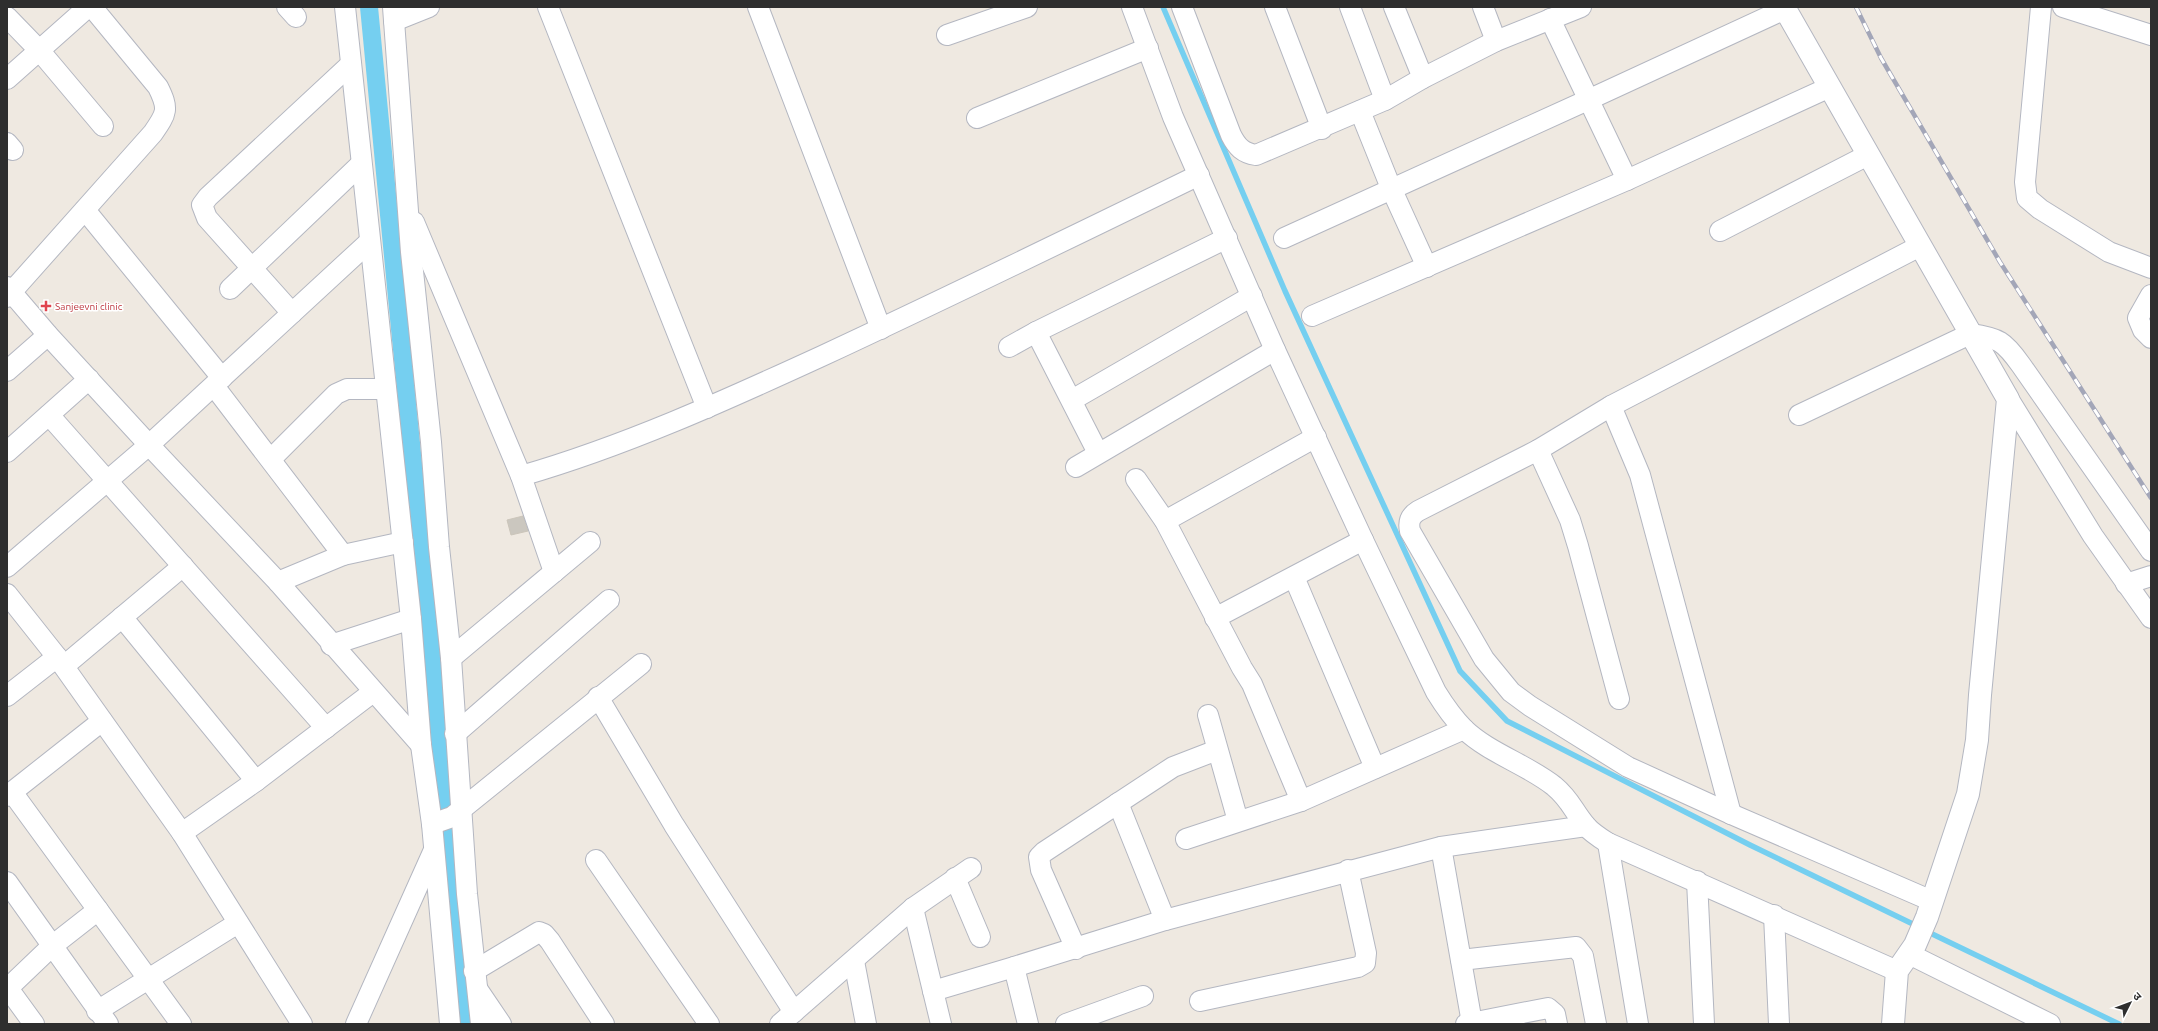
<svg xmlns="http://www.w3.org/2000/svg" width="2158" height="1031" font-family="Ubuntu,'Noto Sans Devanagari',sans-serif">
	<style>
		.lines { fill: none; stroke-linecap: round; stroke-linejoin: round }
		.stream { stroke: #75cff0; stroke-width: 5.5 }
		.canal { stroke: #75cff0; stroke-width: 18 }
		.building { fill: #cbc7bf; stroke: #cbc5ba }
		.street-casing { stroke: #b4b7c1; stroke-width: 22 }
		.secondary-casing { stroke: #b4b7c1; stroke-width: 24 }
		.street { stroke: #fff; stroke-width: 20 }
		.secondary { stroke: #fff; stroke-width: 22 }
		.rail-casing { stroke: #a3a6b8; stroke-width: 4.5 }
		.rail { stroke: #fff; stroke-width: 3; stroke-dasharray: 9; stroke-linecap: butt }
		.health-dot { fill: #e0444e; stroke: #fff; stroke-width: 1.5 }
		.labels { text-anchor: middle; dominant-baseline: central; stroke-width: 3; stroke-linejoin: round; paint-order: stroke }
		.health-label { font-size: 10px; fill: #be3a42; stroke: #fff; text-anchor: start }
	</style>
	<rect width="100%" height="100%" fill="#efe9e1"/>
	<g class="lines">
		<!-- stream -->
		<g class="stream">
			<polyline points="1163,7 1285,291 1460,671 1507,721 1750,845 1919,927"/>
			<polyline points="1926,931 2119,1024"/>
		</g>
		<!-- canal -->
		<polyline class="canal" points="369,7 467,1024"/>
	</g>
	<!-- building -->
	<polygon class="building" points="523,516 528,531 511,535 507,520"/>
	<g class="lines">
		<!-- street casing -->
		<g class="street-casing">
			<g id="street">
				<polyline points="287,7 296,17"/>
				<polyline points="345,7 411,619 421,745 432,824 450,1024"/>
				<polyline points="393,7 411,252 431,442 439,547 451,658 467,894 481,1024"/>
				<polyline points="548,7 707,408"/>
				<polyline points="758,7 881,329"/>
				<path d="M1132,7L1173,117L1275,350L1363,540L1436,692C1444,705 1453,718 1464,729C1489,753 1526,764 1554,786C1571,800 1573,811 1586,826C1592,833 1600,838 1608,843L1897,971"/>
				<path d="M1182,7L1231,135C1237,147 1243,153 1256,155L1385,100L1423,78L1496,41L1581,7"/>
				<polyline points="1275,7 1322,129"/>
				<polyline points="1350,7 1385,100"/>
				<polyline points="1394,7 1423,78"/>
				<polyline points="1483,7 1496,41"/>
				<polyline points="2041,7 2025,182 2027,198 2040,209 2109,252 2151,268"/>
				<polyline points="2063,7 2151,35"/>
				<polyline points="7,17 39,50 103,126"/>
				<polyline points="1550,19 1627,180"/>
				<polyline points="394,21 429,7"/>
				<polyline points="947,35 1027,7"/>
				<polyline points="7,79 88,7"/>
				<polyline points="1360,111 1391,188 1427,267"/>
				<polyline points="977,118 1148,48"/>
				<polyline points="7,143 13,150"/>
				<polyline points="85,210 222,378"/>
				<polyline points="414,222 521,476 554,572"/>
				<polyline points="1720,231 1868,155"/>
				<polyline points="1284,238 1590,99 1785,9"/>
				<path d="M1920,246L1611,406L1538,450L1418,511C1410,516 1408,522 1410,531L1484,659L1511,692L1530,706L1628,767L1731,814L1932,901"/>
				<polyline points="7,287 48,335 149,445 278,582 421,745"/>
				<polyline points="230,289 361,164"/>
				<polyline points="2151,295 2138,318 2143,330 2151,338"/>
				<path d="M7,297L153,133C167,113 169,109 158,87L92,7"/>
				<polyline points="292,313 207,218 202,205 208,197 351,64"/>
				<polyline points="1312,316 1627,180 1830,87"/>
				<polyline points="1036,332 1098,453"/>
				<polyline points="1009,347 1036,332 1227,238"/>
				<polyline points="7,371 48,335"/>
				<polyline points="214,386 343,555"/>
				<polyline points="2003,390 2093,536 2151,618"/>
				<polyline points="1072,400 1252,296"/>
				<polyline points="1611,406 1640,475 1731,814"/>
				<polyline points="49,415 326,728"/>
				<path d="M1799,415L1970,334C1999,338 2004,341 2021,365L2151,551"/>
				<polyline points="1538,450 1570,520 1578,546 1619,699"/>
				<polyline points="7,452 89,379"/>
				<polyline points="271,459 336,394 347,389 386,389"/>
				<polyline points="1076,467 1275,350"/>
				<path d="M521,476C625,446 724,401 822,356C949,297 1074,236 1199,175"/>
				<polyline points="1136,479 1165,521 1242,668 1252,684 1301,801"/>
				<polyline points="1165,521 1316,437"/>
				<polyline points="7,567 149,445 369,242"/>
				<polyline points="1294,577 1375,768"/>
				<polyline points="278,582 343,555 403,542"/>
				<polyline points="2126,584 2151,576"/>
				<polyline points="7,594 57,657 182,833 302,1024"/>
				<polyline points="122,617 256,781"/>
				<polyline points="1215,618 1363,540"/>
				<polyline points="331,645 411,619"/>
				<polyline points="451,658 590,542"/>
				<polyline points="64,666 183,566"/>
				<polyline points="7,696 57,657"/>
				<polyline points="598,697 674,825 794,1012"/>
				<polyline points="1208,715 1238,821"/>
				<polyline points="455,734 609,600"/>
				<polyline points="12,792 181,1024"/>
				<polyline points="7,796 102,721"/>
				<polyline points="1118,803 1165,920"/>
				<polyline points="432,824 452,817 641,664"/>
				<polyline points="182,833 256,781 373,692"/>
				<polyline points="1186,839 1301,801 1464,729"/>
				<polyline points="1608,843 1638,1024"/>
				<polyline points="1441,847 1472,1023"/>
				<polyline points="596,860 709,1024"/>
				<polyline points="955,878 980,937"/>
				<polyline points="1697,881 1704,1024"/>
				<polyline points="7,882 108,1024"/>
				<polyline points="913,908 941,1024"/>
				<polyline points="1774,915 1779,1024"/>
				<polyline points="1076,949 1041,870 1039,857 1044,852 1173,767 1217,750"/>
				<polyline points="1909,954 2050,1024"/>
				<polyline points="1461,960 1576,947 1583,956 1596,1024"/>
				<polyline points="854,961 866,1024"/>
				<polyline points="474,971 539,932 544,934 550,941 604,1024"/>
				<polyline points="7,987 34,1024"/>
				<polyline points="7,989 52,946 98,910"/>
				<polyline points="478,990 501,1024"/>
				<polyline points="933,991 1014,967"/>
				<polyline points="1200,1001 1358,967 1365,963 1366,953 1348,870"/>
				<polyline points="97,1011 238,923"/>
				<polyline points="356,1024 433,852"/>
				<polyline points="780,1024 913,908 971,868"/>
				<polyline points="1028,1024 1014,967 1165,920 1441,847 1586,826"/>
				<polyline points="1066,1024 1143,996"/>
				<polyline points="1466,1024 1548,1008 1555,1014 1557,1024"/>
			</g>
		</g>
		<!-- secondary casing -->
		<g class="secondary-casing">
			<polyline id="secondary" points="1784,7 2008,399 1980,695 1977,740 1968,794 1927,917 1915,945 1897,971 1893,1024"/>
		</g>
		<!-- street -->
		<use href="#street" class="street"/>
		<!-- secondary -->
		<use href="#secondary" class="secondary"/>
		<!-- rail casing -->
		<g class="rail-casing">
			<polyline id="rail" points="1856,7 1881,58 2000,262 2151,498"/>
		</g>
		<!-- rail -->
		<use href="#rail" class="rail"/>
	</g>
	<!-- markers -->
	<path class="health-dot" d="M44 300h4v4h4v4h-4v4h-4v-4h-4v-4h4z"/>
	<g class="labels">
		<!-- health labels -->
		<g class="health-label">
			<text x="55" y="306">Sanjeevni clinic</text>
		</g>
	</g>
	<!-- border -->
	<rect width="2158" height="1031" fill="none" stroke="#2e2e2e" stroke-width="16"/>
	<!-- north arrow -->
	<g transform="translate(2130 1003) rotate(48)" stroke="#ffffff" stroke-width="3" paint-order="stroke">
	<path d="M0-3L7 15L0 10L-7 15Z" fill="#2e2e2e"/>
	<text y="-6" font-size="11" font-weight="bold" text-anchor="middle" fill="#2e2e2e">उ</text>
	</g>
</svg>
